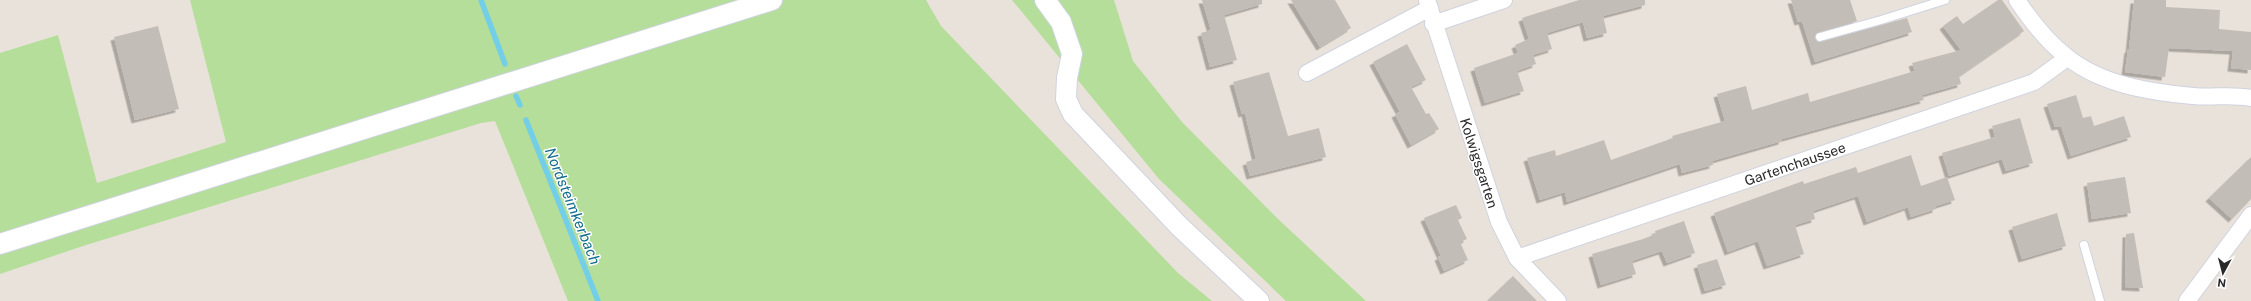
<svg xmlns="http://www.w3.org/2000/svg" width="2251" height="301" font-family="'Public Sans',sans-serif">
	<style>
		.green { fill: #b4de99 }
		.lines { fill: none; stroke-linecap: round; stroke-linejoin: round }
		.stream { stroke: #72cfe7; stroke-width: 5.5 }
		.building { fill: #c2bdb6; filter: url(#shadow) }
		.service-casing { stroke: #cfd3e0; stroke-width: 10 }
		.minor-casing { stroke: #cfd3e0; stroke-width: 18 }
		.tertiary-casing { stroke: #cfd3e0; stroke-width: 22 }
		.service { stroke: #fff; stroke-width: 8 }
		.minor { stroke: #fff; stroke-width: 16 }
		.tertiary { stroke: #fff; stroke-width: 20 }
		.labels { text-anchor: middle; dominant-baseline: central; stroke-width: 3; stroke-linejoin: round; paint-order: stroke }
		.street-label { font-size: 14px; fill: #282828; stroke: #fff }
		.water-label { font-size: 15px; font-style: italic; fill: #146c8f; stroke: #fff }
	</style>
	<defs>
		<filter id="shadow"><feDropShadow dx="-3.5" dy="3.5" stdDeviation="0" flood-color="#0004"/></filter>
	</defs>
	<rect width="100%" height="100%" fill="#e9e2da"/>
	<!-- green -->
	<g class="green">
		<polygon points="190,0 926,0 941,26 1178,273 1212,301 568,301 495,121 481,123 83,246 0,274 0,53 58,35 97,183 226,142"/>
		<polygon points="1012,0 1114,0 1133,61 1182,122 1278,219 1366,301 1286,301 1159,179"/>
	</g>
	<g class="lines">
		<!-- stream -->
		<g class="stream">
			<polyline points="481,0 505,64"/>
			<polyline points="516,96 520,105"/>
			<polyline points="526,120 598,301"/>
		</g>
	</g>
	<!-- building -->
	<g class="building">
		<polygon points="1202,0 1262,0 1262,4 1224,15 1237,60 1210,67 1201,33 1211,30"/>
		<polygon points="1291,0 1335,0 1351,28 1320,47"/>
		<polygon points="1579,0 1645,0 1645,5 1603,16 1607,33 1587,38 1583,22 1547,33 1552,49 1533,55 1536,64 1517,71 1524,91 1485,103 1474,68 1518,53 1515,45 1529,39 1522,18"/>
		<polygon points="1791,0 1850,0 1857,21 1818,32 1815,38 1818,42 1907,18 1912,32 1815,62 1802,21 1798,22"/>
		<polygon points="1998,0 2002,0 2024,31 1959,76 1961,84 1922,95 1924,100 1782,139 1782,141 1712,161 1713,165 1682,173 1680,164 1567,202 1565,192 1540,200 1527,158 1555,150 1556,156 1604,140 1611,160 1673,138 1672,136 1725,121 1717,94 1746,86 1752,110 1808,93 1810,102 1915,71 1912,63 1961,50 1943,26 1957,16 1963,24"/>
		<polygon points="2134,0 2166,0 2166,7 2220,10 2219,29 2251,32 2251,70 2231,68 2233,51 2169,48 2165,77 2125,72 2128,49 2129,50"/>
		<polygon points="158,26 179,109 135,120 114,37"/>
		<polygon points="1407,44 1426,80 1411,87 1426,114 1429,113 1439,129 1411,145 1395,114 1400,112 1373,62"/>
		<polygon points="1269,72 1288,136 1319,128 1326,157 1250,176 1246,162 1256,159 1245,113 1242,114 1233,82"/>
		<polygon points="2076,95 2083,118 2091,116 2094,126 2124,116 2131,137 2071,156 2061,126 2055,127 2047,104"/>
		<polygon points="2020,118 2033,163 2006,171 2002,159 1949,176 1942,153 1995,137 1992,126"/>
		<polygon points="1911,155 1921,186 1947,177 1955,200 1936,206 1936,209 1911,217 1908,207 1867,222 1858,196 1813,211 1815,219 1795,225 1804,254 1767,266 1758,241 1728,252 1714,213 1803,181 1804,184 1856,167 1858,173"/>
		<polygon points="2251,157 2251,199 2232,219 2209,198"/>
		<polygon points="2125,177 2131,213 2092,219 2087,183"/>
		<polygon points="1456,205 1462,218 1458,220 1467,239 1460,242 1468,260 1444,271 1438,257 1441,256 1424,218"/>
		<polygon points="2057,213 2066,246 2022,259 2012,227"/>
		<polygon points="1684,221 1695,253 1667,263 1662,251 1632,261 1636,274 1601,285 1592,254 1643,239 1656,234 1655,231"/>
		<polygon points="2134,233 2143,288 2125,287 2126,234"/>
		<polygon points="1717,259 1726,285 1705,291 1697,265"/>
		<polygon points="1513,276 1537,301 1487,301"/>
	</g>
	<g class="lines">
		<!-- service casing -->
		<g class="service-casing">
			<g id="service">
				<polyline points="1820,37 1881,20 1945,0"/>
				<polyline points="2084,245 2100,301"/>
			</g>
		</g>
		<!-- minor casing -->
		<g class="minor-casing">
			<g id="minor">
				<polyline points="1427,0 1499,222 1517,258 1558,301"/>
				<path d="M2017,0C2031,21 2047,42 2067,57C2102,85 2150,92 2193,96C2212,98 2232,94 2251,98"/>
				<polyline points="1433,24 1504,0"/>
				<polyline points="1307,73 1430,8"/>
				<polyline points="1517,258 2034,82 2067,58"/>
				<polyline points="2187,301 2251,215"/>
			</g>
		</g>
		<!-- tertiary casing -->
		<g class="tertiary-casing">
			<g id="tertiary">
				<polyline points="1045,0 1061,22 1072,54 1067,78 1066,99 1073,114 1179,226 1259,301"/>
				<polyline points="0,244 772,0"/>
			</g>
		</g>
		<!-- service -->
		<use href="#service" class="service"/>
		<!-- minor -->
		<use href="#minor" class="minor"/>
		<!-- tertiary -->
		<use href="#tertiary" class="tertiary"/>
	</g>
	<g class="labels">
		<!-- street labels -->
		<g class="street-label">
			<text transform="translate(1479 163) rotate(72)">Kolwigsgarten</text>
			<text transform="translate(1795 164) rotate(-19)">Gartenchaussee</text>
		</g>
		<!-- water labels -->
		<g class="water-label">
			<text transform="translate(573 206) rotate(68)">Nordsteimkerbach</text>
		</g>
	</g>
	<!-- north arrow -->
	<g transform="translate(2223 273) rotate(187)" stroke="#ffffff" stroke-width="3" paint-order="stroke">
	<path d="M0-3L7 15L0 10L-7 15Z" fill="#282828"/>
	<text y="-6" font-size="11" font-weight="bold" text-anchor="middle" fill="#282828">N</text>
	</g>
</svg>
